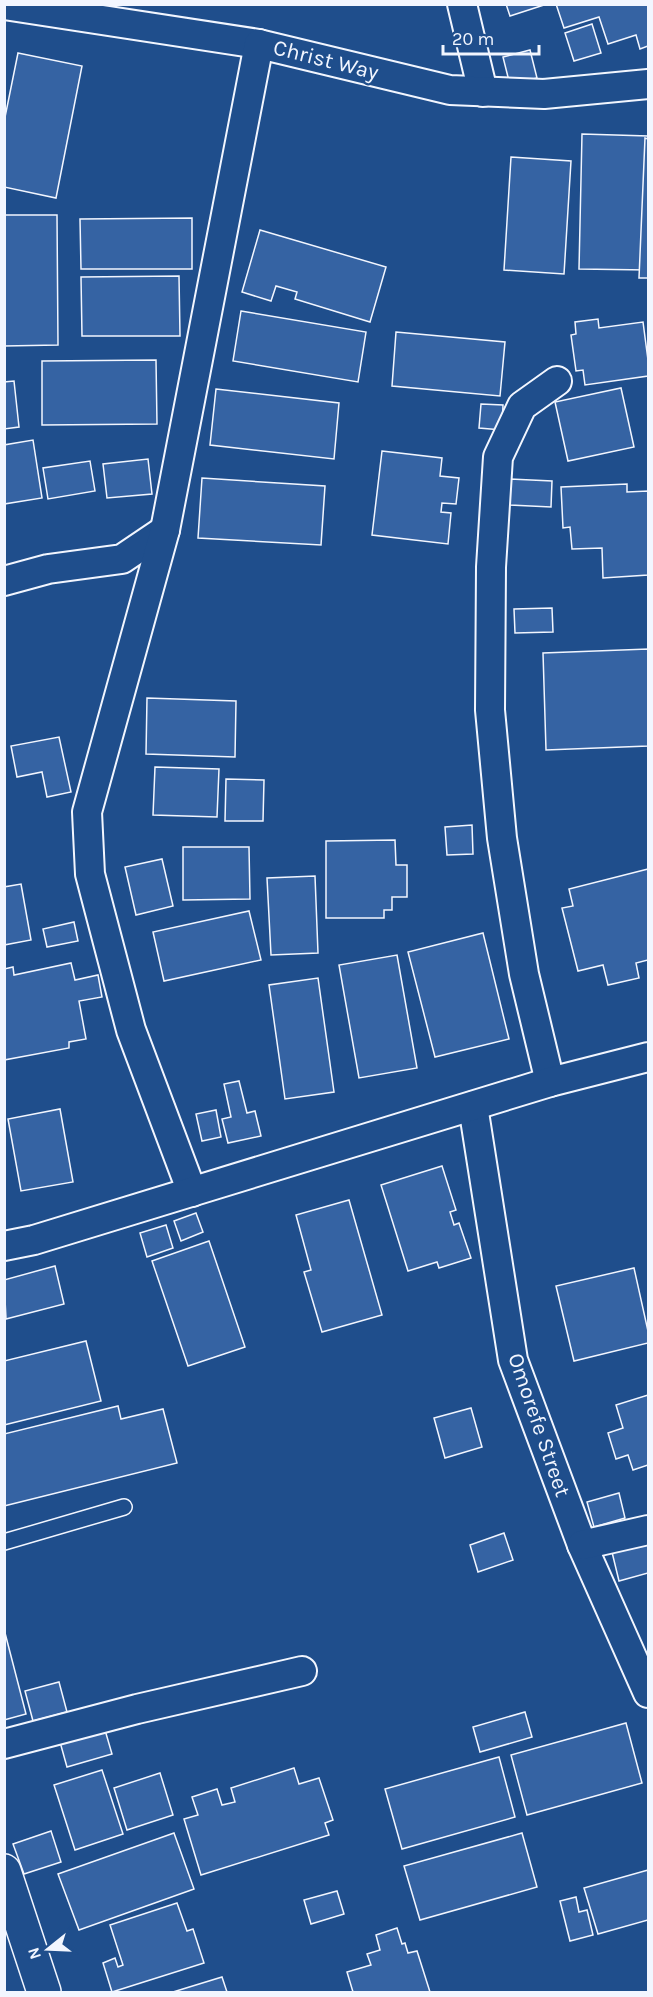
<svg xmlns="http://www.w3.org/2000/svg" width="653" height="1997" font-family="Karla,sans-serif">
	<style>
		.building { fill: #3563a3; stroke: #f2f6ff; stroke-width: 1.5 }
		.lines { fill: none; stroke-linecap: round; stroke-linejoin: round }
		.service-casing { stroke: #f2f6ff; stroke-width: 18 }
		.minor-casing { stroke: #f2f6ff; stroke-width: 32 }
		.tertiary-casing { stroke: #f2f6ff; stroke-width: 36 }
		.service { stroke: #1f4e8c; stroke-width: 15 }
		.minor { stroke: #1f4e8c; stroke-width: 28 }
		.tertiary { stroke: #1f4e8c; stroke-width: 33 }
		.labels { text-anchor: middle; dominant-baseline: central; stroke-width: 4.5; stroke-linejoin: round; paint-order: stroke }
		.street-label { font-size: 22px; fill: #f2f6ff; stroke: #1f4e8c }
	</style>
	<rect width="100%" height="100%" fill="#1f4e8c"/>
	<!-- building -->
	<g class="building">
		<polygon points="506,4 547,4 510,16"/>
		<polygon points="556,4 648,4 648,46 640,49 636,35 608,44 599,17 564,28"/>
		<polygon points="592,24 601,53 574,61 565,33"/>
		<polygon points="530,50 537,78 510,85 503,57"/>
		<polygon points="18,53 82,66 56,198 4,187 4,122"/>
		<polygon points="582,134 648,136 648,270 579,269"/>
		<polygon points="645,138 648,139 648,278 639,278"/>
		<polygon points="511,157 571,161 564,274 504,270"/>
		<polygon points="4,215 57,215 58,345 4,346"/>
		<polygon points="192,218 192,269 81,269 80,219"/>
		<polygon points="260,230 386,267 370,322 295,299 297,292 276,286 271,301 242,292"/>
		<polygon points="179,276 180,336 82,336 81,277"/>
		<polygon points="241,311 366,332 358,382 233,361"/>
		<polygon points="598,319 599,328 643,322 648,360 648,376 585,385 583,370 576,371 571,335 576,334 575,322"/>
		<polygon points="396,332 505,342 500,396 392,386"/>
		<polygon points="156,360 157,424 42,425 42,361"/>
		<polygon points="14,381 19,427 4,429 4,382"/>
		<polygon points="621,388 634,447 568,461 555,402"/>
		<polygon points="216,389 339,403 334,459 210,445"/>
		<polygon points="481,404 503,405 502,430 479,428"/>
		<polygon points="33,440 42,498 4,504 4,445"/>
		<polygon points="382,451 442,458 440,476 459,478 456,504 442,503 441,512 451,513 448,544 372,535"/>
		<polygon points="148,459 152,494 107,498 103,464"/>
		<polygon points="90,461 95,491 48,499 43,468"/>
		<polygon points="202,478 325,486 321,545 198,538"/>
		<polygon points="510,479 552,481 551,507 510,505"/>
		<polygon points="627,484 627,492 648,491 648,575 603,578 602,548 572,549 570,527 563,528 561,487"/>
		<polygon points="552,608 553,632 515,633 514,609"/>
		<polygon points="648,649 648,746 546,750 543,653"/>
		<polygon points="147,698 236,701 235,757 146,754"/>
		<polygon points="59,737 71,792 47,797 42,772 17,777 11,746"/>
		<polygon points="155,767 219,769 217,817 153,815"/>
		<polygon points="226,779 264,780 263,821 225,821"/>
		<polygon points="472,825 473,854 447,855 445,827"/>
		<polygon points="395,840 396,865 407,865 407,897 392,897 392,910 384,910 384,918 326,918 326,841"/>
		<polygon points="183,847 249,847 250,899 183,900"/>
		<polygon points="162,859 173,906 136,915 125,867"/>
		<polygon points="648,869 648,960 636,963 639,978 608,985 603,965 578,971 562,908 573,906 569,889"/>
		<polygon points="315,876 318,953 271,955 267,878"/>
		<polygon points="21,884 31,940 4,945 4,887"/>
		<polygon points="249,911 261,960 164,981 153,932"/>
		<polygon points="74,922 78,941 47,947 43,929"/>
		<polygon points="483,933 509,1039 435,1057 408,952"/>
		<polygon points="397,955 417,1068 359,1078 339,965"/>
		<polygon points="71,963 75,980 98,975 102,997 79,1001 86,1039 69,1042 69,1048 4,1060 4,969 13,967 14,975"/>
		<polygon points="318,978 334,1092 285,1099 269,985"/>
		<polygon points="239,1081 247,1113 255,1111 261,1136 228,1143 222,1119 231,1117 224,1084"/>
		<polygon points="60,1109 73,1182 21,1191 8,1119"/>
		<polygon points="216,1110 221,1137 202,1141 196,1114"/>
		<polygon points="442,1166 456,1210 450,1212 454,1225 459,1223 471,1258 439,1268 437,1262 408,1271 381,1185"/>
		<polygon points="349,1200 382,1315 322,1332 304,1272 311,1270 296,1215"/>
		<polygon points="196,1213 203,1232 181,1241 174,1221"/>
		<polygon points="166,1225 173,1248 147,1257 140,1233"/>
		<polygon points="209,1241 245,1347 188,1366 152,1261"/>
		<polygon points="55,1266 64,1304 6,1319 4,1280"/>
		<polygon points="634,1268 648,1331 648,1343 574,1361 556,1286"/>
		<polygon points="86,1341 101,1401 4,1425 4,1361"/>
		<polygon points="648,1395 648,1465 633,1470 628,1455 616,1459 608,1433 623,1428 616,1405"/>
		<polygon points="118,1406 121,1419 163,1409 177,1463 4,1506 4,1434"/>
		<polygon points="471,1408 482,1447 445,1458 434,1418"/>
		<polygon points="619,1493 625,1518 594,1527 587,1502"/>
		<polygon points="504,1533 513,1560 478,1572 470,1545"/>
		<polygon points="648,1539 648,1573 619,1581 611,1548"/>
		<polygon points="4,1629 26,1714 4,1720"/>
		<polygon points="59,1682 67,1712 33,1721 25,1691"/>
		<polygon points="525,1712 532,1737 480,1752 473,1727"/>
		<polygon points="626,1723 642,1783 527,1815 511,1755"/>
		<polygon points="105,1730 112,1754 67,1767 60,1742"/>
		<polygon points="499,1757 515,1817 402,1849 385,1789"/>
		<polygon points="294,1768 299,1784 319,1778 333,1820 325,1823 329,1835 201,1875 184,1819 198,1815 192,1797 217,1789 222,1805 235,1802 231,1788"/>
		<polygon points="102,1770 123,1834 75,1850 54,1785"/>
		<polygon points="160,1773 173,1815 127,1830 114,1788"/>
		<polygon points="51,1831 61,1862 24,1874 13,1844"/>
		<polygon points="174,1833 194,1889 79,1930 58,1874"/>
		<polygon points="522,1833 537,1887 420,1920 404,1866"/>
		<polygon points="648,1870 648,1920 598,1934 584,1888"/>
		<polygon points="337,1891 344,1914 311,1924 304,1900"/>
		<polygon points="576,1897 579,1912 587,1910 593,1935 570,1941 560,1901"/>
		<polygon points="177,1903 187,1931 193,1929 204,1963 112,1992 103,1963 115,1958 118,1967 123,1965 110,1925"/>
		<polygon points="397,1928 402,1944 405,1943 408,1953 417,1951 430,1992 353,1992 347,1972 371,1965 367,1954 380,1950 376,1935"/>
		<polygon points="222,1977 227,1992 173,1992"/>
	</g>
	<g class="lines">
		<!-- service casing -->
		<g class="service-casing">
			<polyline id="service" points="4,1542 124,1507"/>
		</g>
		<!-- minor casing -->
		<g class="minor-casing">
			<g id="minor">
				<polyline points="462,4 483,92"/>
				<polyline points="4,5 259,44 450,90 544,94 648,84"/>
				<polyline points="4,581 48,569 122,559 165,530"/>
				<polyline points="550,1082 524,974 502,838 490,710 491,567 498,457 522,406 557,381"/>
				<polyline points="473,1106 513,1360 582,1545 648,1693"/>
				<polyline points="192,1192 131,1030 90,874 87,812 165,530 259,44"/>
				<polyline points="4,1246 34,1240 550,1082 648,1057"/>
				<polyline points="582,1545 648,1530"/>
				<polyline points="4,1744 137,1709 302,1671"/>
			</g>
		</g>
		<!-- tertiary casing -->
		<g class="tertiary-casing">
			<polyline id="tertiary" points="4,1871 44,1992"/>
		</g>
		<!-- service -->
		<use href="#service" class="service"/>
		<!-- minor -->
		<use href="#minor" class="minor"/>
		<!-- tertiary -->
		<use href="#tertiary" class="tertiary"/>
	</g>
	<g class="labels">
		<!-- street labels -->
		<g class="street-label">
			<text transform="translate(326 60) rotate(14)">Christ Way</text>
			<text transform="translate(539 1425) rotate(71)">Omorefe Street</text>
		</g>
	</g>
	<!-- border -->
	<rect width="653" height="1997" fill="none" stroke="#f2f6ff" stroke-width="12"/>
	<!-- north arrow -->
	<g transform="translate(48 1949) rotate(252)" stroke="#1f4e8c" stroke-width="4.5" paint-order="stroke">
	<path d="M0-4.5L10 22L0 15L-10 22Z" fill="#f2f6ff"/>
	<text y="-9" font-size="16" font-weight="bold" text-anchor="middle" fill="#f2f6ff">N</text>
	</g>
	<!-- scale -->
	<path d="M443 45v9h96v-9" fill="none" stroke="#f2f6ff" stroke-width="3"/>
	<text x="452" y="45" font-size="18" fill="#f2f6ff" stroke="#1f4e8c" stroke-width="4.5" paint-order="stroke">20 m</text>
</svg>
